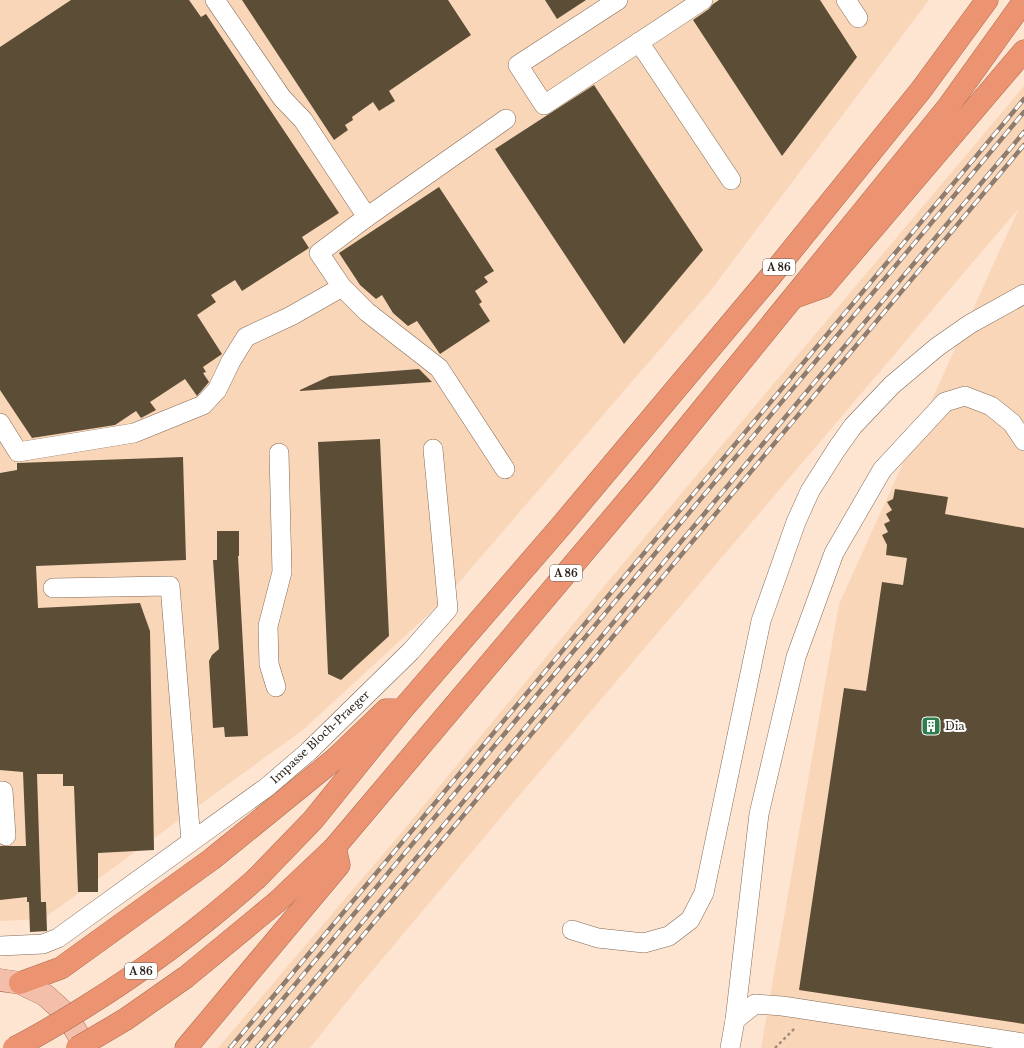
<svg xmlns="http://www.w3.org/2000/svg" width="1024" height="1048" font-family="'Libre Baskerville',serif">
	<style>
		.built { fill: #fad6b9 }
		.building { fill: #5b4d36 }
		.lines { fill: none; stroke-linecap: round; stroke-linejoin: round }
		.minor-casing { stroke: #826954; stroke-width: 20 }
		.major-casing { stroke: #a86b51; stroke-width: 23 }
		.highway-casing { stroke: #a86b51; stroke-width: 23 }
		.path { stroke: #a08d7f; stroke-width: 2.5; stroke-dasharray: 3 3; stroke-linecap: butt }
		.minor { stroke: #fff; stroke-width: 19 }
		.major { stroke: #f4bfaa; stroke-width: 22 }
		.highway { stroke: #ec9471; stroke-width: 22 }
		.rail-casing { stroke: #8e7d6f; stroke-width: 4.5 }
		.rail { stroke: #fff; stroke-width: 3; stroke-dasharray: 9; stroke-linecap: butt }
		.highway-bridge-casing { stroke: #a86b51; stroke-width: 23; stroke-linecap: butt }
		.highway-bridge { stroke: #ec9471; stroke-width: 22 }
		.labels { text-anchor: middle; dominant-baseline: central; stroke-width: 4; stroke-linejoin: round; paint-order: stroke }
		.shield { fill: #fff; stroke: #6a625c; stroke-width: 1 }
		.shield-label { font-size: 10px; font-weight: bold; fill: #2a1f16 }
		.poi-label { font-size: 11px; fill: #2a1f16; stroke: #fff; text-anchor: start }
		.street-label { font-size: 11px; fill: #2a1f16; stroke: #fff }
	</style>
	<rect width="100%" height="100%" fill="#fde5d2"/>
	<!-- built -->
	<g class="built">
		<polygon points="0,0 929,0 711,290 442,602 304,729 43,919 0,921"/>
		<polygon points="1024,86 1024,1048 761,1048 839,604 1019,208 518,797 357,989 310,1048 218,1048 401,833 649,532"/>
	</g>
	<!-- building -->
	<g class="building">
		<polygon points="71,0 189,0 201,17 206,14 339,213 302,237 309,248 242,291 235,280 211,295 216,302 197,315 222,354 203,367 206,372 203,373 209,382 197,396 185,379 150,402 156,410 141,418 136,411 115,425 32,438 0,390 0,47"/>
		<polygon points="242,0 448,0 471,35 389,91 395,101 379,111 373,102 352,117 353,120 345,125 348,130 334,140"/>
		<polygon points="545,0 586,0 557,19"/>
		<polygon points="719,0 820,0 857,57 782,156 693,20 709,9 713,4"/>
		<polygon points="594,85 703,250 624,344 495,149"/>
		<polygon points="439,187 494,271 484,277 488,282 475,291 482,302 479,304 490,321 440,354 417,321 408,326 393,313 382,295 376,299 360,285 339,253"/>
		<polygon points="419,369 432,382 300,391 300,390 330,376"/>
		<polygon points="380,439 389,636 341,680 328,674 318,442"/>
		<polygon points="183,457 186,560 36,566 38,608 140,603 150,631 154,850 98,853 98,892 78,892 74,786 63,786 63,774 37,774 41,902 34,902 46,902 47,931 30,932 29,902 27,902 27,897 0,900 0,846 26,846 23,772 0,770 0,473 17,470 17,463"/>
		<polygon points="895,489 948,497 945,514 1024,528 1024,1024 799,990 844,688 866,691 882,582 903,585 907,558 886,555 887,545 882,535 888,532 884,524 890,521 886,514 892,510 887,502 893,499"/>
		<polygon points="217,531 239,531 239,556 238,556 248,736 225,737 224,727 213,728 209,661 212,655 219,649 213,560 217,560"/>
	</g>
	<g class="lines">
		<!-- minor casing -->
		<g class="minor-casing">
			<g id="minor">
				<polyline points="215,0 282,98 303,120 367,217 506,119"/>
				<polyline points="618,0 518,65 544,105 703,0"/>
				<polyline points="846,0 858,18"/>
				<polyline points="639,42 731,180"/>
				<polyline points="342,287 367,312 439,368 505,469"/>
				<polyline points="0,423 18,452 134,433 203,405 217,390 231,361 246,337 291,316 342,287 319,253 367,217"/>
				<polyline points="53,588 170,586 191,841"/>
				<polyline points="276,687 269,664 268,626 282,572 279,453"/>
				<polyline points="0,791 3,791 6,836"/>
				<polyline points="572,930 598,938 644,943 669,936 690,920 704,893 761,621 796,522 810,491 836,450 853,426 892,385 937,347 970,324 1024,294"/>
				<polyline points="0,946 43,944 58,938 267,787 309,751 411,651 448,609 433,449"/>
				<polyline points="735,1020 755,1004 782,1006 1024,1043"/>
				<polyline points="730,1048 735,1020 759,814 796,657 834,553 882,470 945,402 965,396 991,406 1012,423 1024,441"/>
			</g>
		</g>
		<!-- major casing -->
		<g class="major-casing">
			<polyline id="major" points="0,980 20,983 45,995 65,1013 79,1036 83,1048"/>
		</g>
		<!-- highway casing -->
		<g class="highway-casing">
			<g id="highway">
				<polyline points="795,297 823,287 1024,51"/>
				<polyline points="257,878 313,820 401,711 561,526 770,277 921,90 987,0"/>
				<polyline points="277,902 335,847 644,481 948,107 1024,1"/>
				<polyline points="20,983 61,968 212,859 335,759 386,710 394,710"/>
				<polyline points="186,1048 339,865 335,847"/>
			</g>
		</g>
		<!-- path -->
		<polyline class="path" points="775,1048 796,1027"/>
		<!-- minor -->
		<use href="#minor" class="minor"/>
		<!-- major -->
		<use href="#major" class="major"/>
		<!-- highway -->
		<use href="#highway" class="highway"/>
		<!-- rail casing -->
		<g class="rail-casing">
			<g id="rail">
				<polyline points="230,1048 1024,99"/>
				<polyline points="242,1048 1024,112"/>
				<polyline points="257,1048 1024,132"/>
				<polyline points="269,1048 1024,145"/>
			</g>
		</g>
		<!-- rail -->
		<use href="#rail" class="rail"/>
		<!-- highway-bridge casing -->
		<g class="highway-bridge-casing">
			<g id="highway-bridge">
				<path d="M14,1048C38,1036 61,1022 85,1007C146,969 203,926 257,878"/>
				<polyline points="77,1048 126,1019 186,977 277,902"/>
			</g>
		</g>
		<!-- highway-bridge -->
		<use href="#highway-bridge" class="highway-bridge"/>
	</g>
	<!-- icons -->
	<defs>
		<g id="building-square" transform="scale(1)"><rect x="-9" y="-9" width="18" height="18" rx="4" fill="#2e7d4d" stroke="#fff"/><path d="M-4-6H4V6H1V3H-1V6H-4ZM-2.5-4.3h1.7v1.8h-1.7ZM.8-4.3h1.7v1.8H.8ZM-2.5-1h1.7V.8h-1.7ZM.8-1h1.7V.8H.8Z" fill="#fff"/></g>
	</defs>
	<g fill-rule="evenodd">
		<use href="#building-square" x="931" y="726"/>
	</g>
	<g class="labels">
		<!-- shield labels -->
		<g class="shield">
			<rect x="763" y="259" width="32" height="16" rx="3"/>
			<rect x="550" y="565" width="32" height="16" rx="3"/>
			<rect x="125" y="963" width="32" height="16" rx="3"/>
		</g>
		<g class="shield-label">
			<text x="779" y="267">A 86</text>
			<text x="566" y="573">A 86</text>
			<text x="141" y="971">A 86</text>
		</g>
		<!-- poi labels -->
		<g class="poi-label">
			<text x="945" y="726">Dia</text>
		</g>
		<!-- street labels -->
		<g class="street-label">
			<text transform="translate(320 737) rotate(-43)">Impasse Bloch-Praeger</text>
		</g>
	</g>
</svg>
